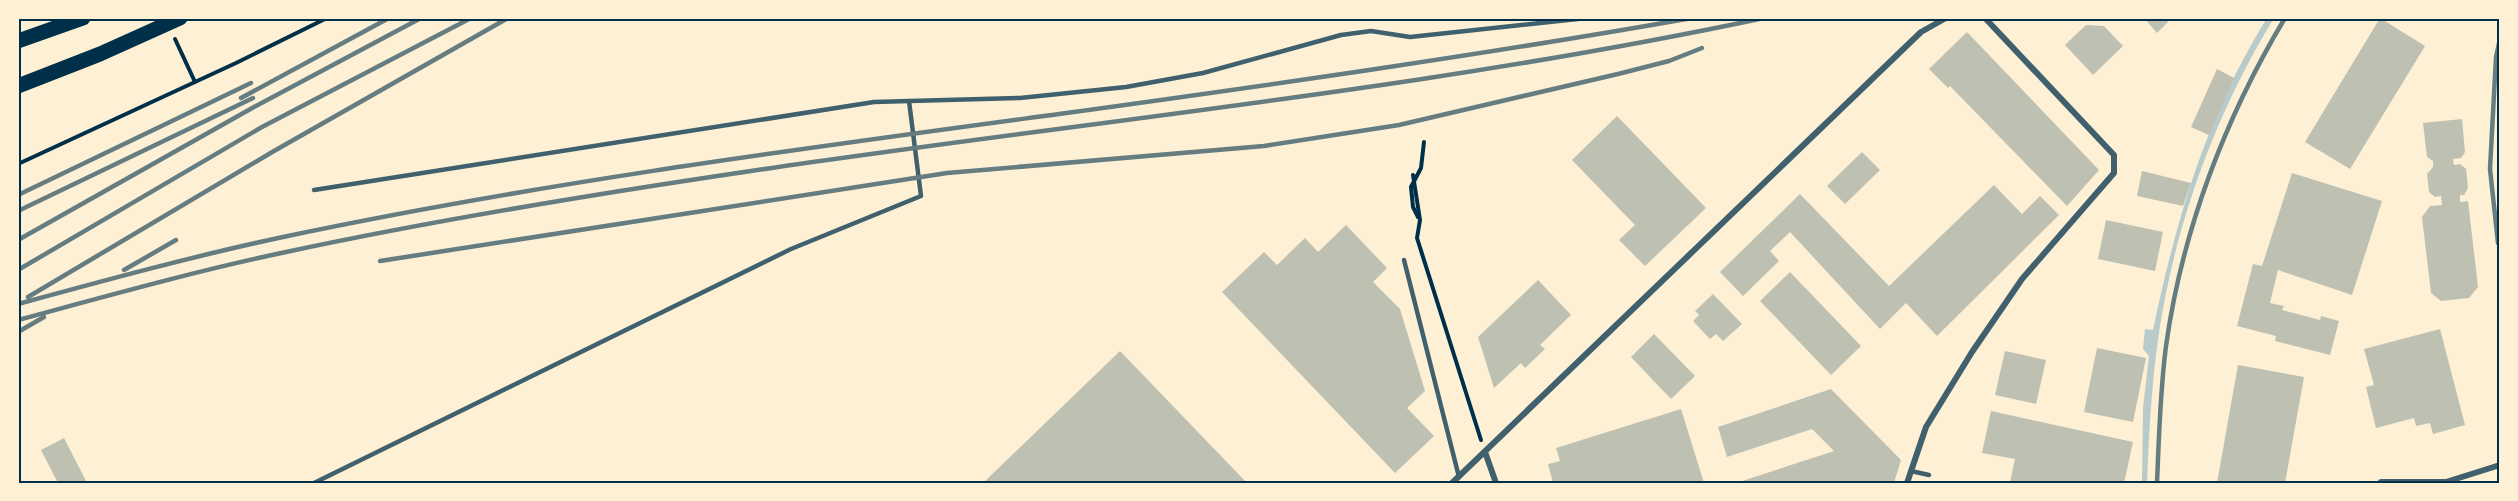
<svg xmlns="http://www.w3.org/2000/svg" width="2518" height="501" font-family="'DM Sans',sans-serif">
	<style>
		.green { fill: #b9caca }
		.building { fill: #bec0b2 }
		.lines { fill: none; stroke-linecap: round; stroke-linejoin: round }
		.path { stroke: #003049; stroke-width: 4 }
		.service { stroke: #3f606c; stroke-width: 4.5 }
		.minor { stroke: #3f606c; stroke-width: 6 }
		.primary { stroke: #003049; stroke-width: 15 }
		.rail { stroke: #657d81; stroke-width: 4.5 }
		.neatline { fill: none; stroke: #003049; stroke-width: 2 }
	</style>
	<rect width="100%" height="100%" fill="#fdf0d5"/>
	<!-- green -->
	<path class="green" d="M2267,18H2274C2214,116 2172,232 2157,347C2151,392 2149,437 2147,483H2142L2143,408L2149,356L2143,349L2145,329L2153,330C2176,220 2207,114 2267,18Z"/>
	<!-- building -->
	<g class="building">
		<polygon points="2144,18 2172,18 2157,33"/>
		<polygon points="2380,18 2425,46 2350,169 2305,142"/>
		<polygon points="2086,25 2104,26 2123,46 2093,75 2065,45"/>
		<polygon points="1967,32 2099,170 2067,206 1950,86 1948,88 1929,69"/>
		<polygon points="2217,69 2234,78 2209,135 2191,127"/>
		<polygon points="1617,116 1706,208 1645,266 1619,240 1635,225 1572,160"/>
		<polygon points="2462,119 2465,152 2461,158 2453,159 2454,165 2460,164 2466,169 2468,188 2464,195 2460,195 2460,202 2468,201 2478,287 2469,298 2441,301 2431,293 2422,217 2430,206 2442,205 2441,196 2435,197 2429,192 2427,174 2433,167 2433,161 2427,157 2423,123"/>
		<polygon points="1862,152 1880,170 1845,204 1827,186"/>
		<polygon points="2142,171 2191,183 2183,206 2137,196"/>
		<polygon points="2292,173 2382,201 2352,295 2278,270 2270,303 2284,306 2282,310 2320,320 2321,316 2339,321 2330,355 2275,341 2276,336 2237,326 2253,264 2262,266"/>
		<polygon points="1994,185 2022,214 2040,196 2059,215 1937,336 1906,303 1880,329 1790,232 1770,251 1779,261 1743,296 1720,272 1800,194 1889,286"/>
		<polygon points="2106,220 2163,232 2155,271 2098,259"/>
		<polygon points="1346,225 1387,268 1373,282 1400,309 1425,391 1407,408 1434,436 1395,473 1222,292 1264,252 1277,265 1305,238 1318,252"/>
		<polygon points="1790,272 1861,346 1831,375 1760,301"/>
		<polygon points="1538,280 1571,315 1540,345 1545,349 1525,368 1521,363 1494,388 1478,337"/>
		<polygon points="1713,294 1742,324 1723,341 1716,334 1710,339 1693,321 1699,315 1695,311"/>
		<polygon points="2440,329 2465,425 2433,434 2430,423 2416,426 2414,418 2376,428 2366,387 2374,385 2364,349"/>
		<polygon points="1654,334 1695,376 1671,399 1631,357"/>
		<polygon points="2097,348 2146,358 2133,422 2084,412"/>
		<polygon points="1120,351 1247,483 983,483"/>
		<polygon points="2005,351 2046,360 2036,404 1995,395"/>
		<polygon points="2238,365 2304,377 2285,483 2217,483"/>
		<polygon points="1831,389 1901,460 1894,483 1736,483 1834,451 1812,429 1727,457 1718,427"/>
		<polygon points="1681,409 1704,483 1553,483 1548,464 1560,461 1556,448"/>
		<polygon points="1991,411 2133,442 2124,483 2010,482 2015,459 1982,453"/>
		<polygon points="64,438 87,483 58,483 41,450"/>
	</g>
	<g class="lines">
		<!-- path -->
		<g class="path">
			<polyline points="175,39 195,82"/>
			<polyline points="18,164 236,63 327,18"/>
			<polyline points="1413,175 1420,220 1417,238 1481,440"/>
			<polyline points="1418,217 1413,207 1411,187 1421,168 1424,142"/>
		</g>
		<!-- service -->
		<g class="service">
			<polyline points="314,190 874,102 1020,98 1126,87 1203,73 1341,35 1371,31 1410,37 1587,18"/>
			<polyline points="1404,260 1459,477"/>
			<polyline points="1911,471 1929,475"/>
			<polyline points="314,483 791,249 921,196 909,101"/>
		</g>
		<!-- minor -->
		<g class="minor">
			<polyline points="1485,452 1496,483"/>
			<polyline points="2381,482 2446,482 2500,465"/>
			<polyline points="1452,483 1921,32 1946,18"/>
			<polyline points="1907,483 1926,427 1972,352 2022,279 2114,173 2114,155 1985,18"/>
		</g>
		<!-- primary -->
		<g class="primary">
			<polyline points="18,41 83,18"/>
			<polyline points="18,86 100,54 180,18"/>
		</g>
		<!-- rail -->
		<g class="rail">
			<polyline points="241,98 389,18"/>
			<polyline points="18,195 251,83"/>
			<polyline points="18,211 253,98"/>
			<polyline points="18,240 254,107 421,18"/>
			<polyline points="2498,243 2490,169 2496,57 2500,39"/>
			<polyline points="380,261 947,173 1264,146 1399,125 1618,74 1669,61 1702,48"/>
			<polyline points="18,270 262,127 471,18"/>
			<polyline points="124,270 176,240"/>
			<polyline points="28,297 274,151 508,18"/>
			<path d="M18,304C106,280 194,256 283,237C539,183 799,149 1059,114C1270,85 1482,55 1692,18"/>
			<path d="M18,320C107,296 196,271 286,252C440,219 595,194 751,171C1089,121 1430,89 1764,18"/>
			<polyline points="18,332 44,317"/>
			<path d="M2157,483C2159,437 2160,392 2166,346C2182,231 2225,118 2285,18"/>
		</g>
	</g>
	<!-- border -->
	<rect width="2518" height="501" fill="none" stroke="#fdf0d5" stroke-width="39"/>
	<rect x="20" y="20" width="2478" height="462" class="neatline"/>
</svg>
